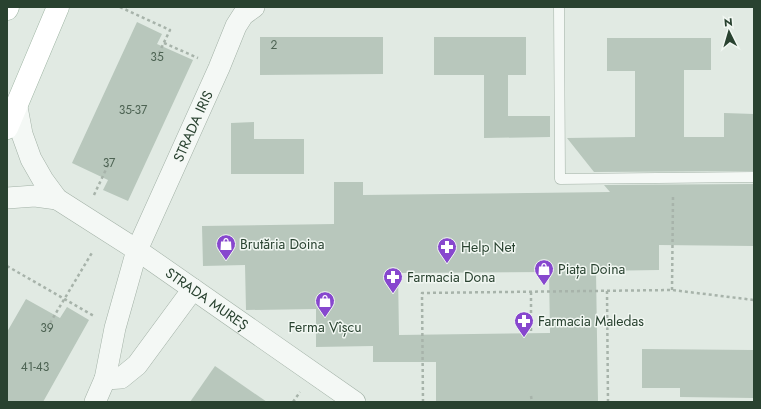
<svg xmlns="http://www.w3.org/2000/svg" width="761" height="409" font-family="Jost,sans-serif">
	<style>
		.building { fill: #b8c7bc; fill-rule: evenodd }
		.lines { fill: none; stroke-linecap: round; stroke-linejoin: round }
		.service-casing { stroke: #a2b1a6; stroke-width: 11 }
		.minor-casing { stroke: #a2b1a6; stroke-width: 22 }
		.primary-casing { stroke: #a0b6a5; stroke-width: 23 }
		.path { stroke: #a7b3aa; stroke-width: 2.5; stroke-dasharray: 3 3; stroke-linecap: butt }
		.service { stroke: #f4f8f5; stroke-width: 10 }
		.minor { stroke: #f4f8f5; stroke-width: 21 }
		.primary { stroke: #fff; stroke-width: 22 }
		.labels { text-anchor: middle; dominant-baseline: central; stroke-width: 3; stroke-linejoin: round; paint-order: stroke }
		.number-label { font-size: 12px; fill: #4d6353 }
		.street-label { font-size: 14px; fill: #294230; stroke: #f1f7f2 }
		.poi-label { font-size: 14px; fill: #294230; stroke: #f1f7f2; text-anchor: start }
	</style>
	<rect width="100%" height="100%" fill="#e1eae3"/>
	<!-- building -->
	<g class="building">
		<polygon points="137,22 162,34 157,44 193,60 128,201 103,190 108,180 72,163"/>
		<polygon points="260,37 383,37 383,74 260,75"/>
		<polygon points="434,37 526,37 526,75 508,75 508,116 550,116 550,137 484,138 484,75 434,75"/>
		<polygon points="607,38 711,38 711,70 684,70 684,137 724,137 724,113 754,114 754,171 594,172 567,138 635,137 635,71 607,71"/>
		<polygon points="254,122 254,139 304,139 304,174 231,174 231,123"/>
		<path d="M334,182H363V195L610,192L604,185L754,184V246L659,245V270L596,271L598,402H436V362H373V346L316,347V309L246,310L245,265L203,266L202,226L334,224ZM549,272L550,333L399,335L398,273Z"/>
		<polygon points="26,299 60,318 67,307 89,320 43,402 7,402 7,332"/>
		<polygon points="642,349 753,350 753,398 680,397 680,388 642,388"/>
		<polygon points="215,366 267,402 190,402"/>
	</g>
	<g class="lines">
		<!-- service casing -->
		<g class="service-casing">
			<polyline id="service" points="559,7 560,179 754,177"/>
		</g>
		<!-- minor casing -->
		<g class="minor-casing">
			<g id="minor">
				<path id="s1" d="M17,107L22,134L31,159L43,180L57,199L137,250L355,402"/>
				<polyline points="7,198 35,196 57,199"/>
				<polyline points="105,379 121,378 137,365 193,289"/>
				<path id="s2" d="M95,402L105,379L115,328L137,250L219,68L236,26L243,15L254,7"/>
			</g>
		</g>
		<!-- primary casing -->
		<g class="primary-casing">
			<g id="primary">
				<polyline points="7,9 8,7"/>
				<polyline points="7,128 58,7"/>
			</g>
		</g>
		<!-- path -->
		<g class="path">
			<polyline points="120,7 170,30 157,57"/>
			<polyline points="164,43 198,58"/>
			<polyline points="94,195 109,163"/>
			<polyline points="7,266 94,316"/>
			<polyline points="672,290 673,197"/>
			<polyline points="607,291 608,402"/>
			<polyline points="531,292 531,333"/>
			<polyline points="47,328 93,251"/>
			<polyline points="531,396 532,402"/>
			<polyline points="293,402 300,392"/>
			<polyline points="423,402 422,293 672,290 754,300"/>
		</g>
		<!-- service -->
		<use href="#service" class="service"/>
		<!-- minor -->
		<use href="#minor" class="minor"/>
		<!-- primary -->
		<use href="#primary" class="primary"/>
	</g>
	<!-- icons -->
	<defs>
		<g id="shop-pin" transform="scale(1)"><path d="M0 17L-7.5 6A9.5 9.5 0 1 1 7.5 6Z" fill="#8747ce" stroke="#f1f7f2"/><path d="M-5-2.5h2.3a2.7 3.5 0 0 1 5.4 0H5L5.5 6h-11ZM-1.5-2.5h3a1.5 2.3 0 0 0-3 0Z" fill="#fff"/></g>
		<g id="pharmacy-pin" transform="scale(1)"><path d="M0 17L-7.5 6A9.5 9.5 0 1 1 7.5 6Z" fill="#8747ce" stroke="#f1f7f2"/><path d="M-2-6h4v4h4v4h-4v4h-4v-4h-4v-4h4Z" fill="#fff"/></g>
	</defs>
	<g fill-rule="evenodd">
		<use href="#shop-pin" x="226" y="244"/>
		<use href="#pharmacy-pin" x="447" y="247"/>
		<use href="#shop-pin" x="544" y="269"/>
		<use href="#pharmacy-pin" x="393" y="277"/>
		<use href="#shop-pin" x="325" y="301"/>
		<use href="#pharmacy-pin" x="524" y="321"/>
	</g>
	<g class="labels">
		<!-- number labels -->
		<g class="number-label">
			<text x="274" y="45">2</text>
			<text x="157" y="57">35</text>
			<text x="133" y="110">35-37</text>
			<text x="109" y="163">37</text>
			<text x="47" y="328">39</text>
			<text x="35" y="367">41-43</text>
		</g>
		<!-- street labels -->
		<g class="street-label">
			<text stroke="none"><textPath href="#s2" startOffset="294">STRADA IRIS</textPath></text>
			<text stroke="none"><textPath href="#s1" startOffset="282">STRADA MUREȘ</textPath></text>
		</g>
		<!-- poi labels -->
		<g class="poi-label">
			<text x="240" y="244">Brutăria Doina</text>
			<text x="461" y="247">Help Net</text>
			<text x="558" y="269">Piața Doina</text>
			<text x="407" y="277">Farmacia Dona</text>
			<text x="538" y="321">Farmacia Maledas</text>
			<text x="325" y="327" text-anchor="middle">Ferma Vîșcu</text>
		</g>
	</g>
	<!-- border -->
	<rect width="761" height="409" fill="none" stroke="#294230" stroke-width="16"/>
	<!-- north arrow -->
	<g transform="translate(729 32) rotate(355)" stroke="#f1f7f2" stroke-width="3" paint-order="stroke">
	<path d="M0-3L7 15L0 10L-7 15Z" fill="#294230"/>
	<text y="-6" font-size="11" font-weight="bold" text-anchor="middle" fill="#294230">N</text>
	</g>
</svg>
